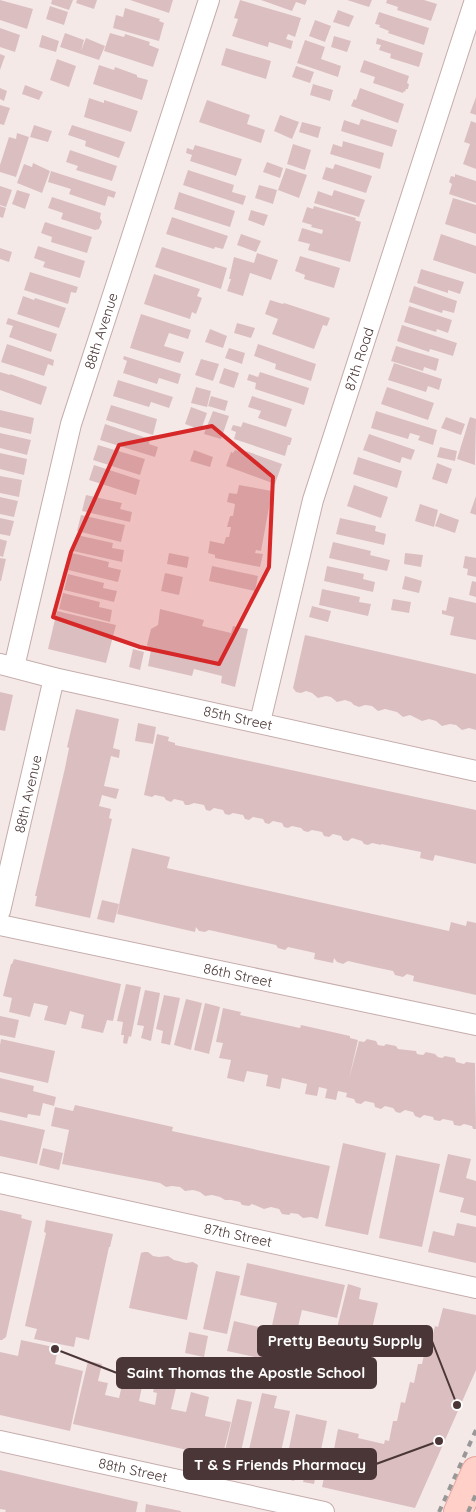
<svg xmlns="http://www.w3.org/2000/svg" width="476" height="1512" font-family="Quicksand,sans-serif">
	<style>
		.building { fill: #dbbfc0 }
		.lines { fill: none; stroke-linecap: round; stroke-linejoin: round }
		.minor-casing { stroke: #c5adac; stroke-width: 22 }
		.secondary-casing { stroke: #e6a49b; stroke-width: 30 }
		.minor { stroke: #fff; stroke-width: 20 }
		.secondary { stroke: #ffcfc8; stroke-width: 28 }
		.rail { stroke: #989898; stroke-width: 4; stroke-dasharray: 6 6; stroke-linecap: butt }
		.marked { fill: #d62828; fill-opacity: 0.2; stroke: #d62828; stroke-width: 4; stroke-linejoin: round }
		.labels { text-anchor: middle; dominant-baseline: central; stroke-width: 4; stroke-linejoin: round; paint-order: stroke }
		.street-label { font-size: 14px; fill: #4a3636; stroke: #fff }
		.leader { fill: none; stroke: #4a3636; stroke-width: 2 }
		.callout-dot { fill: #4a3636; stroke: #fff; stroke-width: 2 }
		.callout { fill: #4a3636; stroke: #4a3636; stroke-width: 2 }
		.callout-label { font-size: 15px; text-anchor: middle; font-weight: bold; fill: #fff }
	</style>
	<rect width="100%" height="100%" fill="#f5e9e8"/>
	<!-- building -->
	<g class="building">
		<polygon points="0,0 33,9 27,29 0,20"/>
		<polygon points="52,0 73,0 69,10 51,4"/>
		<polygon points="77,0 97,0 94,9 76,3"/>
		<polygon points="130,0 173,0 169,13"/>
		<polygon points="240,0 301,18 295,37 288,34 286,39 293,41 291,49 269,42 268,47 232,36 238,19 234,18"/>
		<polygon points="261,0 307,0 305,5 296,2 292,11"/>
		<polygon points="347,0 372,0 369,7"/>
		<polygon points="387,0 424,0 437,4 431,21 397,10 398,7 386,3"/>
		<polygon points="50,6 68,12 64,25 46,19"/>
		<polygon points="125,8 160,19 159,21 164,23 159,41 113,28 116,15 123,17"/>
		<polygon points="338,10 354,16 349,27 333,22"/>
		<polygon points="379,12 429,28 424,45 388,33 389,31 379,27 380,25 375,24"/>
		<polygon points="315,20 331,26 325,42 309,36"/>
		<polygon points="0,28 20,35 15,52 0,47"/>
		<polygon points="65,33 84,40 81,51 86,38 105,46 99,60 60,47"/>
		<polygon points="110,33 124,37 125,34 150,42 149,45 159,49 153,67 104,51"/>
		<polygon points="42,35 59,41 56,52 39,47"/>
		<polygon points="334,36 351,41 347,52 331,47"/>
		<polygon points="377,38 423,53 419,67 390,58 391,54 379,50 381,45 376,44"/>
		<polygon points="305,40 325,47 321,59 341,66 338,77 297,63"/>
		<polygon points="226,48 271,61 266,79 221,65"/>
		<polygon points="0,54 5,56 0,70"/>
		<polygon points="57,59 76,66 69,87 50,80"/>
		<polygon points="364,60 409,76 407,83 409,84 408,89 406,89 405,92 404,91 403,93 373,83 375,77 360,72"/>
		<polygon points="99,65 114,70 115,67 137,75 137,77 148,80 142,100 93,84"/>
		<polygon points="296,66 314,72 310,83 292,77"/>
		<polygon points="313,84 333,90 330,101 310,95"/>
		<polygon points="25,85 43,92 39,100 22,94"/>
		<polygon points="0,88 7,91 4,101 0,99"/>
		<polygon points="360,88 404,104 398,123 351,106 354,99 356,100"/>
		<polygon points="476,97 476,115 470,113"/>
		<polygon points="89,98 104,103 104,100 138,111 131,132 84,117"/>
		<polygon points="207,100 250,115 247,124 265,130 261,143 199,122"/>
		<polygon points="0,105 10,108 4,125 0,124"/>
		<polygon points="280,115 299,122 292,139 274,131"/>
		<polygon points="361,119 397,130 392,147 341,131 344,120 359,125"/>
		<polygon points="471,121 476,123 476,169 463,164 470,144 464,142"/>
		<polygon points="302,122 321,127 318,138 299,132"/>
		<polygon points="34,125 52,131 48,142 30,137"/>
		<polygon points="72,125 125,142 119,158 85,146 86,141 68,135"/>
		<polygon points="17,133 29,137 16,177 0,172 0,165 9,137 16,139"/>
		<polygon points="343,141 384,153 380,169 330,154 333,144 342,147"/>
		<polygon points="293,144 311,150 305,170 287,164"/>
		<polygon points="195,145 242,159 236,176 190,161 192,155 186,153 187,148 193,150"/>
		<polygon points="70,150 117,166 112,181 76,170 78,166 66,162"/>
		<polygon points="267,162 283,168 280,178 263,172"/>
		<polygon points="33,163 50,171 42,193 17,183 24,164 32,167"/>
		<polygon points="335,164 372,176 366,193 322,179 326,167 333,169"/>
		<polygon points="286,168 307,175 299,198 278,190"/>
		<polygon points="188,170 234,185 232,192 246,196 243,205 183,185"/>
		<polygon points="51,171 116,192 114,198 108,196 105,206 69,194 71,189 48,182"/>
		<polygon points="455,174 476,181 476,203 449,194 452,184 449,182 451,176 455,177"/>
		<polygon points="259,185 277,190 273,204 255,198"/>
		<polygon points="0,186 12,190 6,207 0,205"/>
		<polygon points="17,190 30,194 25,209 12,204"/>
		<polygon points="334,190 365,200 359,217 314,203 318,191 332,196"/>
		<polygon points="179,192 235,211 230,227 174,209"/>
		<polygon points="52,197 101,213 100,218 102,222 99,229 95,230 61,219 63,213 48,208"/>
		<polygon points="453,198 476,205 476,234 445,224"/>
		<polygon points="0,206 6,208 3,218 0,217"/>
		<polygon points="314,206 356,218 355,220 361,222 350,262 308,250 310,244 298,241 302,228 322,234 323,230 311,227 312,225 302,222 307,207 313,209"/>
		<polygon points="251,210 268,215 264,226 248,220"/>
		<polygon points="172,217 228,236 223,249 215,247 214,249 166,234"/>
		<polygon points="45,222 92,237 87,253 51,242 52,237 41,233"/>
		<polygon points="241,234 261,241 256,252 237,245"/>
		<polygon points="441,234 476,246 476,274 433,260"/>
		<polygon points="38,246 85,261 80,278 43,267 45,262 34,258"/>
		<polygon points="162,247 227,268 221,289 155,267"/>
		<polygon points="0,248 12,252 9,262 0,259"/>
		<polygon points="257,253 278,260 271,280 250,273 243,296 227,291 231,279 229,279 234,257 254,263"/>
		<polygon points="300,256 340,268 334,288 304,279 305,275 295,271"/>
		<polygon points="421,269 464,282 460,294 448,290 448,293 417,283"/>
		<polygon points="30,272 78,287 76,293 71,292 68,304 24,290"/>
		<polygon points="154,274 200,289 197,296 202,298 196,314 192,312 190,319 144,304"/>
		<polygon points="414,286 457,301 454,313 443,310 442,313 409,302"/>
		<polygon points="23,296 34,300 35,298 66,308 59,328 17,314"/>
		<polygon points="270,300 283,304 284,303 330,318 327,326 323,325 314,349 272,334 278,319 265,314"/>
		<polygon points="409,306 452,320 448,333 437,329 436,332 404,322"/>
		<polygon points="141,314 191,330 188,339 169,333 164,346 184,352 180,363 130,348"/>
		<polygon points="8,318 57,334 51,352 9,337 13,326 6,324"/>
		<polygon points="237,323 255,328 251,338 234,333"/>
		<polygon points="402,325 457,343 453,356 430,349 429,352 397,341"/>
		<polygon points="210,329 227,336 223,348 205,342"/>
		<polygon points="7,344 54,360 53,366 48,364 44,376 1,362"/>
		<polygon points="258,344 316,364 311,381 275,369 276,364 254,356"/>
		<polygon points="396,346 439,359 436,371 424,367 423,371 391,361"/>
		<polygon points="229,348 245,353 242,364 225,358"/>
		<polygon points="124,356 181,374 178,384 159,378 157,384 123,373 127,361 123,359"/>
		<polygon points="201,359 219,364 213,381 195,375"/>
		<polygon points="394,363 442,379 439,390 428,386 426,392 388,380"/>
		<polygon points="224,368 239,373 234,388 219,383"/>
		<polygon points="0,372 10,375 10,374 47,387 41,405 0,390"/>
		<polygon points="260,372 309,388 304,405 255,389 256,383 247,380 249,374 258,377"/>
		<polygon points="118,380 173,397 169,408 151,402 149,407 113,396"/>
		<polygon points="196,387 211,391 207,407 191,403"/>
		<polygon points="387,387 434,403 428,420 381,404"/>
		<polygon points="211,396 228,401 225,411 208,406"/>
		<polygon points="252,396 292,409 286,427 258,418 261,411 248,407"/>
		<polygon points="111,405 157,419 153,435 106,420"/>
		<polygon points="191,407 207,413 201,430 185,424"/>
		<polygon points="0,410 34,418 31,434 0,427"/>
		<polygon points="213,411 229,416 221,439 204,434"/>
		<polygon points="376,411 437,430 433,445 418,440 420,436 410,433 408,439 371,428"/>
		<polygon points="446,417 465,424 461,435 441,428"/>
		<polygon points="470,417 476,419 475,465 457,459"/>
		<polygon points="243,422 292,438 290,445 288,445 285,456 234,439 236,432 231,430 233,425 241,427"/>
		<polygon points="105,424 150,439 149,444 158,447 155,457 100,440"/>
		<polygon points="0,433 31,440 27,455 0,448"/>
		<polygon points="369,434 415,450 411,460 402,457 400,463 363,450"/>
		<polygon points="98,445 145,459 140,475 93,460"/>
		<polygon points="440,447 457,451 455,461 437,457"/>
		<polygon points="194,450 213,457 210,467 190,461"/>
		<polygon points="235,450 245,453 246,451 282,464 275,484 226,466 231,452 233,453"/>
		<polygon points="0,453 27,459 24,475 0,469"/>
		<polygon points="358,457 402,471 397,488 353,474"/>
		<polygon points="437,463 452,469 447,484 432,479"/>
		<polygon points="94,465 140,480 136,495 89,480"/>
		<polygon points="0,476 22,480 19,497 0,493"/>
		<polygon points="239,485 272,491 261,551 256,550 255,553 263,554 260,567 215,558 215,555 208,553 210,541 224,544 226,537 229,537 231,527 227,527 230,516 233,516 235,504 227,502 229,493 237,494"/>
		<polygon points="354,485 388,497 381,518 347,506"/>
		<polygon points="86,495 122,503 120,509 132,512 130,522 82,511"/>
		<polygon points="476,496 476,515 470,513"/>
		<polygon points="0,497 18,501 14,517 0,514"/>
		<polygon points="420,504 438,510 434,527 415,521"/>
		<polygon points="440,513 459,520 455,533 435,526"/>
		<polygon points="81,515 125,525 121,542 77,531"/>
		<polygon points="0,518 14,521 10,536 0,534"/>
		<polygon points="340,518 376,526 375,531 386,534 384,545 336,534"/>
		<polygon points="77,535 113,543 112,548 124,550 122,562 73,551"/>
		<polygon points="0,539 7,541 3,557 0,556"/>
		<polygon points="333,542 371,551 370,555 390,560 387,571 329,558"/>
		<polygon points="72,553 109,562 108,567 121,570 118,582 68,570"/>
		<polygon points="169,553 189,557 187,568 167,564"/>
		<polygon points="405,553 423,555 421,567 404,564"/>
		<polygon points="465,556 476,558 476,577 467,575 468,569 463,568"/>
		<polygon points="0,558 6,559 1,581 0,581"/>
		<polygon points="212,566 258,576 255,591 209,581"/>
		<polygon points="327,566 364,574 363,579 375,582 373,592 324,581"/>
		<polygon points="165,573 183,577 179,595 161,591"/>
		<polygon points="68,574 104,583 103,588 117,591 114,602 64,590"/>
		<polygon points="405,576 422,581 419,593 402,589"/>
		<polygon points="472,581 476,582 476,597 469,595"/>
		<polygon points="322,589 360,597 359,602 371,604 368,616 319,605"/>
		<polygon points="63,593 100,602 99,607 112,610 110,622 59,609"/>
		<polygon points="449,597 476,603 476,640 450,635 454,617 442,614 442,610 446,611"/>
		<polygon points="393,599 411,602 409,613 391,610"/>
		<polygon points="312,606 331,611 328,622 309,617"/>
		<polygon points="160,609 204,620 202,626 231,633 233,626 248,629 235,687 221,683 222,676 194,669 192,676 148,666 151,650 147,645 151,629 158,625"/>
		<polygon points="57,611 116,625 106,663 48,649"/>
		<polygon points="305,635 476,674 476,730 469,728 462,730 456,725 450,724 442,726 436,721 429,719 422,721 410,715 403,717 397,712 385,709 378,711 372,706 365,705 359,707 354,705 351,702 345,700 337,702 331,697 326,696 318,698 312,693 306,691 301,693 296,692 293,688"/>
		<polygon points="133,649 144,652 140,670 129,667"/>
		<polygon points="0,692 13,695 5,731 0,730"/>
		<polygon points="76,709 119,719 113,748 120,750 119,758 111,756 104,786 119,789 116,799 102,795 99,806 111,809 109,818 112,819 90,918 35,906 37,896 35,896 65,768 69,748 67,747"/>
		<polygon points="138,723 156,727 153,744 135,741"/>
		<polygon points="157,734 169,737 168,741 175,743 175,745 476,810 476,864 435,855 433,861 420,858 421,852 381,844 381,845 372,843 368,845 364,844 362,841 352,838 348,841 343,840 341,836 333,834 329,837 324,836 322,832 312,830 308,832 304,831 301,828 292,826 288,828 284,827 282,823 273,821 269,824 265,823 263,819 253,817 249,820 245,819 243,815 233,813 229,815 225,814 223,810 214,808 210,811 206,810 204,805 194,803 189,805 185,805 183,801 174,799 171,802 166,800 164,797 155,795 152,797 144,795"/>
		<polygon points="132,848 170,857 167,868 449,931 451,922 466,926 467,921 476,923 476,995 413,981 414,976 407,974 403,977 395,975 393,971 374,967 348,961 343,964 337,962 334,958 333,963 314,959 315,953 288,947 285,950 278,948 276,945 209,930 205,932 199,931 196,927 195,932 117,914"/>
		<polygon points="102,900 119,904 114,923 97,919"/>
		<polygon points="14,959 121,984 113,1021 107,1020 103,1033 81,1028 84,1015 70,1011 66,1025 44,1020 48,1006 34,1003 30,1017 9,1012 12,998 3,996 11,964 12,964"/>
		<polygon points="126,984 141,987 131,1037 129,1036 127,1044 123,1043 124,1035 121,1035 123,1022 117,1021"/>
		<polygon points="145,990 160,993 151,1041 141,1038 144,1026 137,1025"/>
		<polygon points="164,995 180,998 170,1045 161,1043 163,1031 156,1029"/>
		<polygon points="186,999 202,1003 191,1050 174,1045"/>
		<polygon points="205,1003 220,1007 209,1054 194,1050"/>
		<polygon points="223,1008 241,1012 240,1015 300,1028 301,1025 350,1036 350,1038 358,1040 349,1079 359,1041 364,1042 367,1039 376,1041 378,1045 384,1046 386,1044 396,1046 398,1049 416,1051 417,1054 423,1055 426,1052 435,1054 438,1057 442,1058 445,1056 455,1058 456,1062 464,1064 466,1062 475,1063 476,1129 473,1129 472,1126 464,1124 460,1126 454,1125 453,1121 443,1119 440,1121 434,1120 433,1117 424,1115 420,1118 415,1116 413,1112 405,1110 400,1113 396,1112 393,1108 385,1106 381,1109 375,1107 374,1103 365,1101 361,1104 356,1103 354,1099 346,1097 347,1093 338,1091 336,1100 325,1098 327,1089 319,1087 317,1096 305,1094 307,1084 282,1078 280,1089 266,1086 268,1075 247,1071 244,1082 227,1078 231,1060 219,1058 223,1043 216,1042"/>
		<polygon points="0,1016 19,1020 15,1038 0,1035"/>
		<polygon points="1,1039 55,1051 48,1083 0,1072 0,1045"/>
		<polygon points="0,1078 34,1086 33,1091 56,1097 54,1106 43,1103 40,1116 28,1114 27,1118 0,1112"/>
		<polygon points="75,1105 173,1127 172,1131 330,1166 318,1219 311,1217 303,1218 298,1214 291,1213 289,1215 282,1214 279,1209 271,1207 264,1209 252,1204 249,1206 242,1205 240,1202 231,1200 225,1200 220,1197 212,1195 205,1196 200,1192 193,1190 185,1191 180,1187 172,1186 166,1187 160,1183 62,1164 69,1130 51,1126 55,1107 73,1111"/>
		<polygon points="0,1120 45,1130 37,1164 0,1156"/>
		<polygon points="343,1143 386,1153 368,1235 325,1226"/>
		<polygon points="43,1148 63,1153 59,1170 39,1165"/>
		<polygon points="448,1154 471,1159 466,1178 476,1181 476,1216 460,1212 464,1198 439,1192"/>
		<polygon points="396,1155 440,1164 422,1247 379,1238"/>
		<polygon points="0,1210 22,1215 21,1218 32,1221 6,1337 2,1340 0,1340"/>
		<polygon points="46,1220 113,1234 110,1247 109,1247 89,1340 76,1337 74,1347 34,1339 37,1329 25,1326 46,1233 44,1232"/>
		<polygon points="457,1223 476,1227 476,1263 428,1252 433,1231 454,1236"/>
		<polygon points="144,1252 148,1252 153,1256 159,1257 168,1256 174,1260 186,1263 193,1262 198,1265 187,1320 129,1308 141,1253"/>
		<polygon points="247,1263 345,1285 337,1318 302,1310 296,1335 332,1343 325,1372 227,1351 234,1321 271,1330 277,1303 240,1295"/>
		<polygon points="216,1271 240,1276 227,1334 203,1329"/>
		<polygon points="348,1284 361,1288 359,1299 378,1303 360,1381 329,1374 338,1339 340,1340 342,1333 336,1332"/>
		<polygon points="443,1308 476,1315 476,1370 415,1508 322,1487 326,1468 372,1478 377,1457 334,1449 338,1429 359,1434 358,1438 384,1444 385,1440 389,1441 393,1421 397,1421 401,1402 405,1403 410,1382 414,1383 418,1364 422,1364 426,1345 430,1346 435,1326 438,1327"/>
		<polygon points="189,1332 208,1336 204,1357 185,1353"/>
		<polygon points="21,1340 58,1348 55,1364 83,1371 70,1431 0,1415 0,1352 18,1356"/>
		<polygon points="88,1361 102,1364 98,1381 108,1383 105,1395 119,1398 122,1385 132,1388 133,1380 143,1382 139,1401 155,1405 157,1393 153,1392 156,1379 177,1384 171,1409 186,1412 191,1392 209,1397 205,1416 231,1422 222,1458 73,1424"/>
		<polygon points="262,1393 277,1396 274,1408 290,1411 276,1474 263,1471 264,1464 259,1463 258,1469 245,1467"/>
		<polygon points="237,1399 252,1402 238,1465 227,1462 229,1456 224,1455"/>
		<polygon points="296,1414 327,1421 314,1484 303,1482 305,1475 296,1473 294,1481 283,1478"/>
		<polygon points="0,1470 138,1502 136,1512 5,1512 6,1510 0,1509"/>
		<polygon points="146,1504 181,1511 181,1512 145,1512"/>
	</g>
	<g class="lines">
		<!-- minor casing -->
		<g class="minor-casing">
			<g id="minor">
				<polyline points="0,664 54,678 476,771"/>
				<polyline points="14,667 71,424 209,0"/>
				<polyline points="260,722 313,500 475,0"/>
				<polyline points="0,911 54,678"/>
				<polyline points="0,925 476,1025"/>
				<polyline points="0,1183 476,1288"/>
				<polyline points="0,1441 324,1512"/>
			</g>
		</g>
		<!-- secondary casing -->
		<g class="secondary-casing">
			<polyline id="secondary" points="458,1512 476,1471"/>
		</g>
		<!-- minor -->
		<use href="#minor" class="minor"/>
		<!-- secondary -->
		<use href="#secondary" class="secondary"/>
		<!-- rail -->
		<g class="rail">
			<polyline points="439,1512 476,1430"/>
			<polyline points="468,1512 476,1494"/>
		</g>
	</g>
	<!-- marked area -->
	<path class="marked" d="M212,426L273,477L269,567L219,664L140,647L53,617L71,552L119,445Z"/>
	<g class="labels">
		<!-- street labels -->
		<g class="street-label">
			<text transform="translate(101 331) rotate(-72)">88th Avenue</text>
			<text transform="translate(359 359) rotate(-72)">87th Road</text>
			<text transform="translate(238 718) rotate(12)">85th Street</text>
			<text transform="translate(28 794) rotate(-77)">88th Avenue</text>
			<text transform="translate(238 975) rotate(12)">86th Street</text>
			<text transform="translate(238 1235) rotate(12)">87th Street</text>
			<text transform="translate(133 1470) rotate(12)">88th Street</text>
		</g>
	</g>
	<!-- callouts -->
	<path class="leader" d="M457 1405L432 1341M55 1349L117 1373M439 1441L376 1464"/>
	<g class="callout-dot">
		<circle cx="457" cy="1405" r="5"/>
		<circle cx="55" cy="1349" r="5"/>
		<circle cx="439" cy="1441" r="5"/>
	</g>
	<g class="callout">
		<rect x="258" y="1326" width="174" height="30" rx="5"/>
		<rect x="117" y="1358" width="259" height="30" rx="5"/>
		<rect x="184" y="1449" width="192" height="30" rx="5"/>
	</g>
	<g class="callout-label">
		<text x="345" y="1346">Pretty Beauty Supply</text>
		<text x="246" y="1378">Saint Thomas the Apostle School</text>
		<text x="280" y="1470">T &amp; S Friends Pharmacy</text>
	</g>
</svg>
